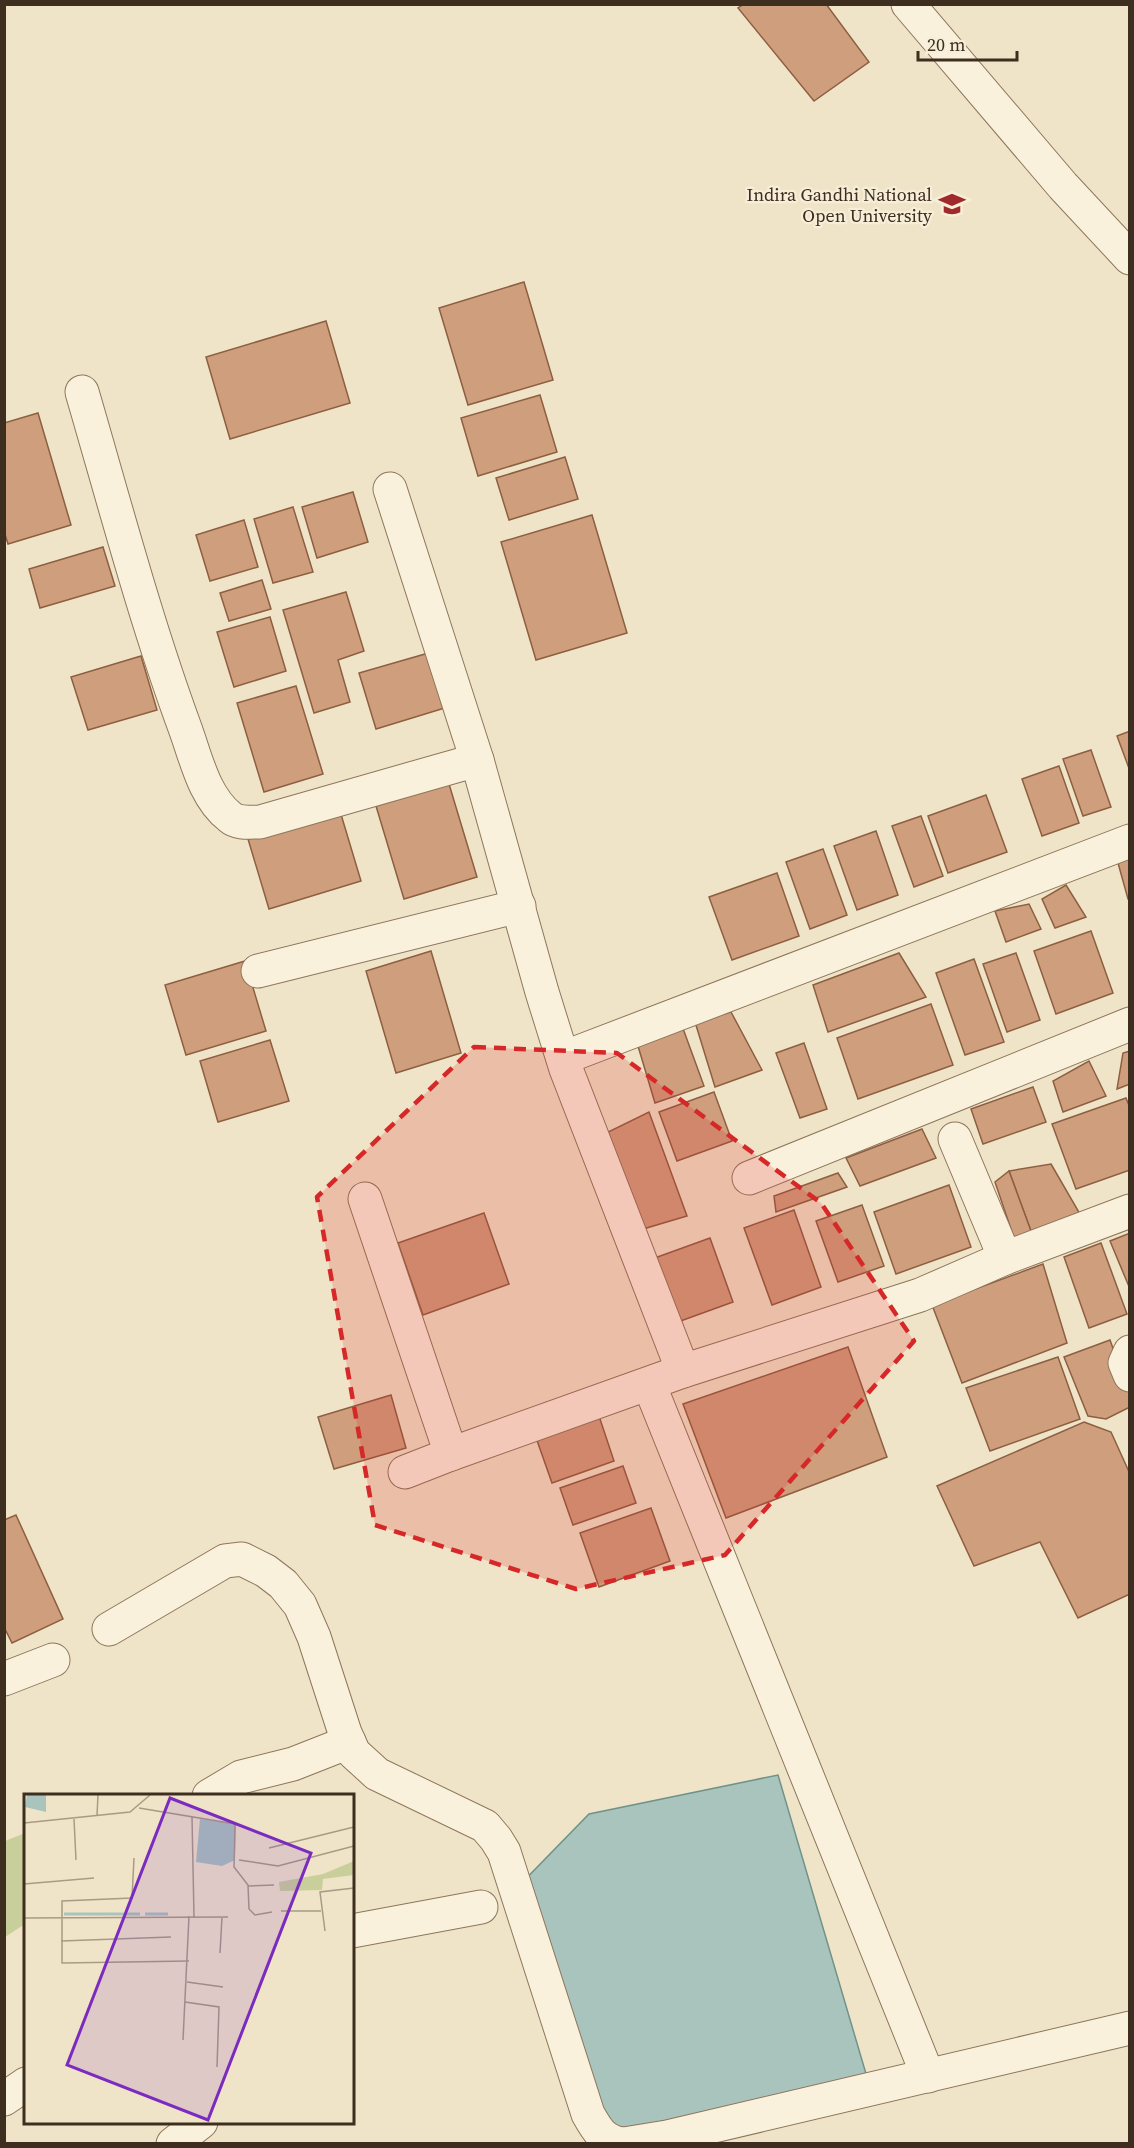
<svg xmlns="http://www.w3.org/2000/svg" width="1134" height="2148" font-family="'Source Serif 4',serif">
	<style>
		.green { fill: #c9cf9b }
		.water { fill: #a9c4bc; stroke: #6f938a; stroke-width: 1.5 }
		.building { fill: #cf9f7d; stroke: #8d5f41; stroke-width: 1.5 }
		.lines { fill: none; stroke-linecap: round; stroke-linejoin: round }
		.minor-casing { stroke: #8d765c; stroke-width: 35 }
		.minor { stroke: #faf1dc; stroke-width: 33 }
		.marked { fill: #d62828; fill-opacity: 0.2; stroke: #d62828; stroke-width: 4.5; stroke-dasharray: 12 8; stroke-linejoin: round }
		.labels { text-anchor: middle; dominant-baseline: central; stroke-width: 4.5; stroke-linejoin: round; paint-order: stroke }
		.poi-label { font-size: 18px; fill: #3d2e20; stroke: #f7eed8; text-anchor: end }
		.inset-river { fill: none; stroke: #a9c4bc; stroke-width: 3 }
		.inset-road { fill: none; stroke: #a89b85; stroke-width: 1.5 }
		.view { fill: #7b2cbf; fill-opacity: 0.15; stroke: #7b2cbf; stroke-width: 3 }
		.inset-edge { fill: none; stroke: #3d2e20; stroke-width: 3 }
	</style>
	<rect width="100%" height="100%" fill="#f0e4c8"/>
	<!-- green -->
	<polygon class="green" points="25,1833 25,1924 5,1937 5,1841"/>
	<!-- water -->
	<polygon class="water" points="778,1775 869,2084 598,2143 511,1894 589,1814"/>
	<!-- building -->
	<g class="building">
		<polygon points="744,4 826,4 869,62 814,101 738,8"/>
		<polygon points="524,282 553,380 468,405 439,308"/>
		<polygon points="326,321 350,403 230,439 206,357"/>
		<polygon points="540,395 557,452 478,476 461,418"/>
		<polygon points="38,413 71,525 8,544 4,531 4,423"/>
		<polygon points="565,457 578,499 509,520 496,478"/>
		<polygon points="353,492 368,542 317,558 302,507"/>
		<polygon points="293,507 313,572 273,583 254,519"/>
		<polygon points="592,515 627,633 536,660 501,542"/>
		<polygon points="244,520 258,567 210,581 196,535"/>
		<polygon points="103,547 115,586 40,608 29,569"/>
		<polygon points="262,580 271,609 229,621 220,593"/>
		<polygon points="346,592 364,651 338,660 350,702 314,713 283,610"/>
		<polygon points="270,617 286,671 234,687 217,632"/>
		<polygon points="432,652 448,707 376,729 359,673"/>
		<polygon points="141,656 157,710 88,730 71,677"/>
		<polygon points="296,686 323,774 264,792 237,703"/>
		<polygon points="1130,731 1130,771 1117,736"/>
		<polygon points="1091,750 1111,807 1083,816 1063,759"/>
		<polygon points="1059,766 1079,823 1042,836 1022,779"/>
		<polygon points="449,784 477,877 404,899 376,806"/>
		<polygon points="986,795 1007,852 948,873 928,816"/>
		<polygon points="340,811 361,881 269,909 248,839"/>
		<polygon points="921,816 943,876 914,887 892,826"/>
		<polygon points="876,831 898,895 857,910 834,846"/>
		<polygon points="823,849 847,915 810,929 786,862"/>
		<polygon points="1130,858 1130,899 1128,899 1118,863"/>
		<polygon points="777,873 799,936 732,960 709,897"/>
		<polygon points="1066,885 1086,917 1055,928 1042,899"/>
		<polygon points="1029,904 1041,929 1006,942 995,911"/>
		<polygon points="1091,931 1113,993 1056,1014 1034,951"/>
		<polygon points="431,951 461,1053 396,1073 366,971"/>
		<polygon points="899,953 926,997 828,1032 813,985"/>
		<polygon points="1016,953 1040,1020 1007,1032 983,964"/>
		<polygon points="974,959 1004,1042 965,1055 936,973"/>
		<polygon points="245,961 266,1031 186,1055 165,985"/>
		<polygon points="931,1004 953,1065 858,1099 837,1038"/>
		<polygon points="731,1012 762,1070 715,1087 695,1022"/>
		<polygon points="681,1023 704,1086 655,1103 638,1046"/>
		<polygon points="270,1040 289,1101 218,1122 200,1061"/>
		<polygon points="804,1043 827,1109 800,1118 776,1053"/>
		<polygon points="1130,1051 1130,1084 1117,1089 1123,1053"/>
		<polygon points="1089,1061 1106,1096 1063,1112 1053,1081"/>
		<polygon points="1033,1087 1046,1122 983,1144 971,1109"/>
		<polygon points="714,1092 732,1141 677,1161 659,1112"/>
		<polygon points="1126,1098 1130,1108 1130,1170 1076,1189 1052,1124"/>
		<polygon points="649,1112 687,1216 643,1229 604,1134"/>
		<polygon points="922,1129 936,1158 860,1186 846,1158"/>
		<polygon points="1051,1164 1080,1214 1031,1231 1009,1171"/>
		<polygon points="1009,1171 1031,1231 1016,1244 995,1182"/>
		<polygon points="838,1173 847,1187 776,1212 774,1196"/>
		<polygon points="949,1185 971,1247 896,1274 874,1212"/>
		<polygon points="862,1205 884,1266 838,1282 816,1221"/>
		<polygon points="794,1210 821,1287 772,1305 744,1228"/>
		<polygon points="484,1213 509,1284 423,1315 398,1243"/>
		<polygon points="1130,1233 1130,1289 1110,1241"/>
		<polygon points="710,1238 733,1302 675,1323 652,1259"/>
		<polygon points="1101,1243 1127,1314 1089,1328 1064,1257"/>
		<polygon points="1043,1264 1067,1343 962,1383 932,1305"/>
		<polygon points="1110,1340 1130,1395 1130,1407 1106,1419 1088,1416 1064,1357"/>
		<polygon points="848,1347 887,1457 726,1518 683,1404"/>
		<polygon points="1058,1357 1080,1419 990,1451 966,1388"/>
		<polygon points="391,1395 406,1448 334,1469 318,1417"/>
		<polygon points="597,1410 614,1461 552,1483 534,1432"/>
		<polygon points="1084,1422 1111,1432 1130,1474 1130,1594 1078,1618 1040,1542 974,1566 937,1486"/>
		<polygon points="623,1466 636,1503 573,1525 560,1488"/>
		<polygon points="651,1508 670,1561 599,1587 580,1533"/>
		<polygon points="16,1515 63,1619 12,1643 4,1627 4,1520"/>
	</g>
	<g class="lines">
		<!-- minor casing -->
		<g class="minor-casing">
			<g id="minor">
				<polyline points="908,4 1063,186 1130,258"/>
				<path d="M82,392C115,505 145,619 185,728C196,758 204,797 230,817C238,824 250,822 260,822L477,760"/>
				<polyline points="390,489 477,760 542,992 566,1069 683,1371"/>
				<polyline points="258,971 519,906"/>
				<polyline points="563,1058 1130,841"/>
				<polyline points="955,1139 1005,1258"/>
				<polyline points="749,1178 1130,1024"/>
				<polyline points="365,1199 451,1454"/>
				<polyline points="1130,1352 1125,1363 1130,1375"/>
				<polyline points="649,1384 928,2076"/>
				<polyline points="405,1472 451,1454 683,1371 920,1295 1005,1258 1130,1211"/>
				<path d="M109,1629L225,1561L242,1559L266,1571L283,1584L300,1605L314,1637L345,1733L354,1753L377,1774L485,1826L496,1839L504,1852L588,2114C597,2130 603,2141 622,2144"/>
				<polyline points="4,1679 53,1660"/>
				<polyline points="209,1796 241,1777 293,1764 349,1742"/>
				<polyline points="352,1931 481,1907"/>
				<polyline points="4,2099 26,2084"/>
				<polyline points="173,2144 201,2122"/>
				<polyline points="624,2144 667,2137 1130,2028"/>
			</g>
		</g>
		<!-- minor -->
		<use href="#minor" class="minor"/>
	</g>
	<!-- marked area -->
	<path class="marked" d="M474,1047L617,1053L821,1203L914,1341L725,1555L576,1589L375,1525L317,1197Z"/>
	<!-- icons -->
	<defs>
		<g id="university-bare" transform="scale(2.07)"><path d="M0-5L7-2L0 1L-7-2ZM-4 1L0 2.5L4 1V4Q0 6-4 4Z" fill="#9e2a2b" stroke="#f7eed8" stroke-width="2.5" paint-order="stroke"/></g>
	</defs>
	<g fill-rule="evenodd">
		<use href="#university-bare" x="952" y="204"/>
	</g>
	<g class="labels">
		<!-- poi labels -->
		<g class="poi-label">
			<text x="932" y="194">Indira Gandhi National<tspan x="932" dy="21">Open University</tspan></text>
		</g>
	</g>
	<!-- overview -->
	<g transform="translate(24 1794)">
		<rect width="330" height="330" fill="#f0e4c8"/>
		<path d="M330,67V81L299,85L298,96L256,97L255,88L299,80Z" fill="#c9cf9b"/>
		<path d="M3,1H22V18L1,13ZM176,25L212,30L211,66L198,72L172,68Z" fill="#a9c4bc"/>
		<path class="inset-river" d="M40,120H116M121,120H144"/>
		<path class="inset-road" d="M115,14L211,30L210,73L224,91L225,115L231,121L248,118M73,21L74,1M168,23L170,123M50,25L52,66M0,29L106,18L126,1M245,54L330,33M110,64L108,104L38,107V169L165,167M215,66L254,72L330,52M0,90L70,84M224,92L250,91M257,117H297M0,124L204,123M301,137L296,98L330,94M37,147L147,143M196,159L198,123M163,188L199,193M161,208L195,213L193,273M159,246L165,122"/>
		<path class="view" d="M146,4L287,59L184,326L43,271Z"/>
		<rect width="330" height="330" class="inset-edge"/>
	</g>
	<!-- border -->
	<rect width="1134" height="2148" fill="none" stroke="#3d2e20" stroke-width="12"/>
	<!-- scale -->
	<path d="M918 51v9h99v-9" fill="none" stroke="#3d2e20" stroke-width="3"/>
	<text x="927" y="51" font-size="18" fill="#3d2e20" stroke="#f7eed8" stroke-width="4.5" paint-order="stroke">20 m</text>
</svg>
